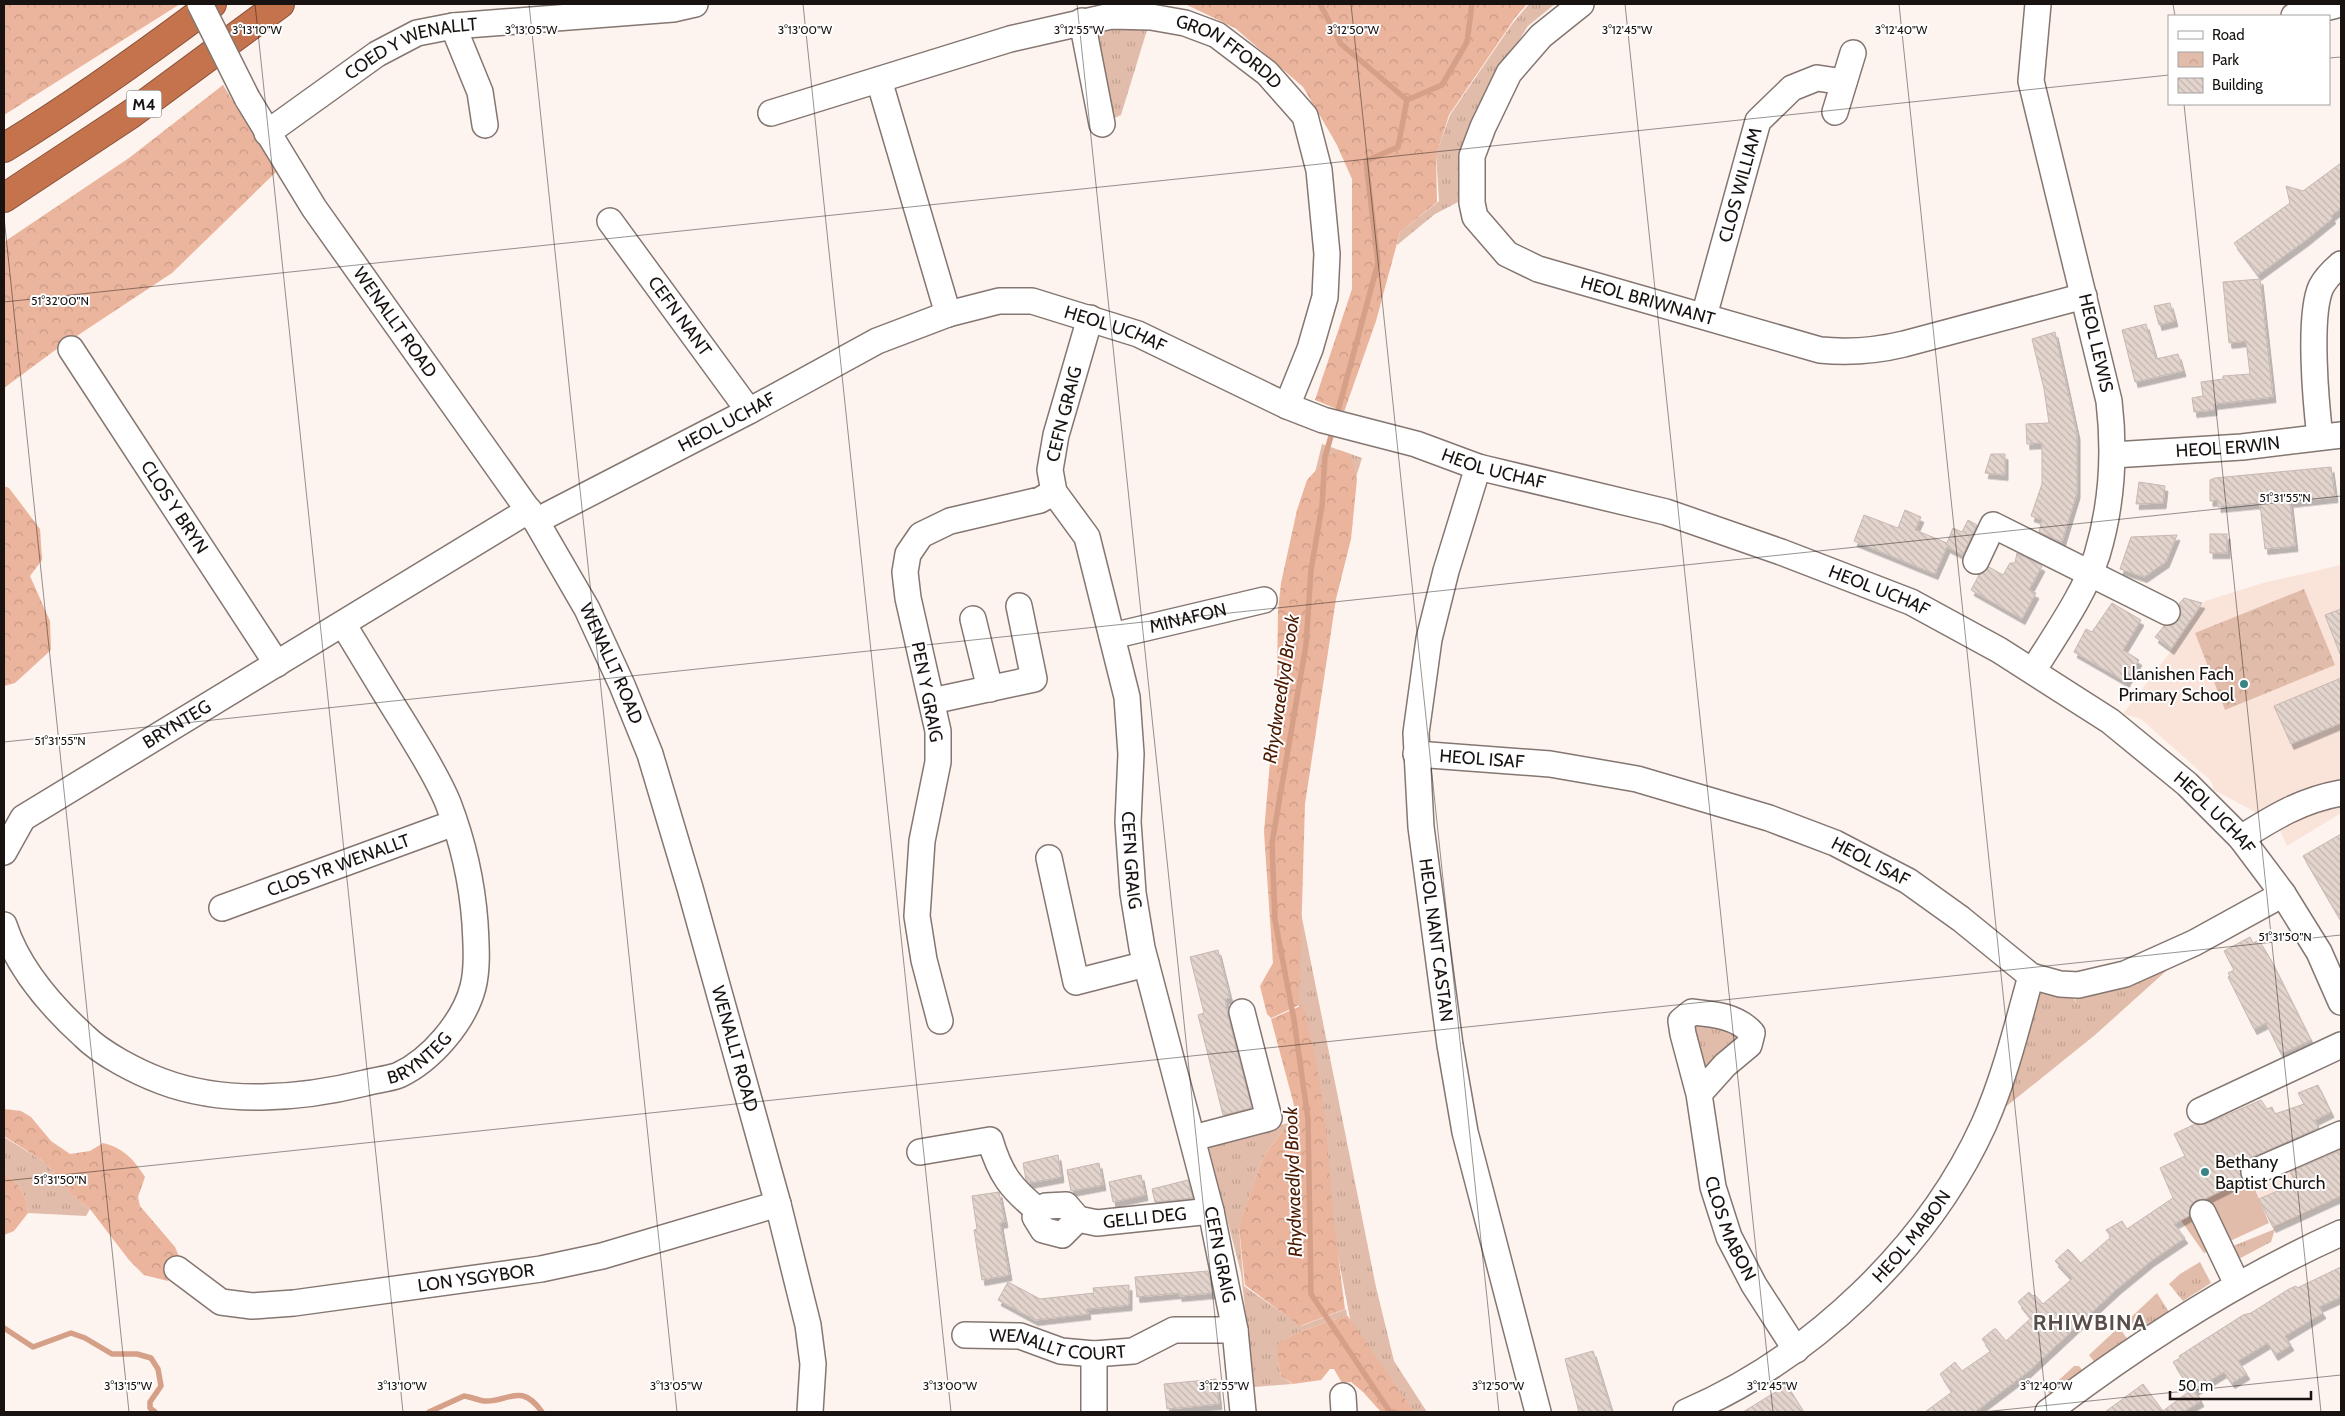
<svg xmlns="http://www.w3.org/2000/svg" width="2345" height="1416" font-family="Cabin,sans-serif">
	<style>
		.built { fill: #fae3d9 }
		.grass { fill: url(#grass-tufts) }
		.forest { fill: url(#forest-crowns) }
		.park { fill: url(#park-crowns) }
		.garden { fill: #e2bcaa }
		.lines { fill: none; stroke-linecap: round; stroke-linejoin: round }
		.stream { stroke: #d5a087; stroke-width: 5.5 }
		.building { fill: url(#building-back-hatch); stroke: #c7b8b2; filter: url(#shadow) }
		.minor-casing { stroke: #847670; stroke-width: 28 }
		.highway-casing { stroke: #885138; stroke-width: 30 }
		.minor { stroke: #fff; stroke-width: 25 }
		.highway { stroke: #c4734d; stroke-width: 28 }
		.minor-bridge-casing { stroke: #847670; stroke-width: 28; stroke-linecap: butt }
		.minor-bridge { stroke: #fff; stroke-width: 25 }
		.ticks { fill: none; stroke: #181311; stroke-width: 1; stroke-opacity: 0.45 }
		.poi-dot { fill: #3c8484; stroke: #fff; stroke-width: 2 }
		.labels { text-anchor: middle; dominant-baseline: central; stroke-width: 4; stroke-linejoin: round; paint-order: stroke }
		.shield { fill: #fff; stroke: #5d5a58; stroke-width: 1 }
		.shield-label { font-size: 16px; font-weight: bold; fill: #181311 }
		.street-label { font-size: 18px; fill: #181311; stroke: #fff }
		.poi-label { font-size: 18px; fill: #181311; stroke: #fff; text-anchor: end }
		.water-label { font-size: 19px; font-style: italic; fill: #4b1a00; stroke: #fff }
		.district-label { font-size: 22px; font-weight: bold; letter-spacing: 1px; fill: #5a4d48; stroke: #fff }
		.ticks-label { font-size: 12px; text-anchor: middle; fill: #181311; stroke: #fff; stroke-width: 4; stroke-linejoin: round; paint-order: stroke }
	</style>
	<defs>
		<pattern id="grass-tufts" width="24" height="20" patternUnits="userSpaceOnUse" patternTransform="scale(1.25)"><rect width="24" height="20" fill="#e2bcaa"/><path d="M3 7l-1-3M5 7V3M7 7l1-3M15 17l-1-3M17 17v-4M19 17l1-3" fill="none" stroke="#c1a191"/></pattern>
		<pattern id="forest-crowns" width="20" height="18" patternUnits="userSpaceOnUse" patternTransform="scale(1.25)"><rect width="20" height="18" fill="#ebb49c"/><path d="M2 6a3 3 0 1 1 6 0M12 15a3 3 0 1 1 6 0" fill="none" stroke="#c99a85"/></pattern>
		<pattern id="park-crowns" width="20" height="18" patternUnits="userSpaceOnUse" patternTransform="scale(1.25)"><rect width="20" height="18" fill="#e2bcaa"/><path d="M2 6a3 3 0 1 1 6 0M12 15a3 3 0 1 1 6 0" fill="none" stroke="#c1a191"/></pattern>
		<pattern id="building-back-hatch" width="6" height="6" patternUnits="userSpaceOnUse" patternTransform="scale(1.25)"><rect width="6" height="6" fill="#e3d4cd"/><path d="M-1 5l2 2M0 0l6 6M5-1l2 2" fill="none" stroke="#c2b5af"/></pattern>
		<filter id="shadow"><feDropShadow dx="3" dy="5.5" stdDeviation="0" flood-color="#0004"/></filter>
	</defs>
	<rect width="100%" height="100%" fill="#fdf3ef"/>
	<!-- built -->
	<g class="built">
		<polygon points="2341,565 2341,813 2287,846 2280,830 2259,814 2214,790 2211,781 2141,719 2123,714 2168,655 2205,601 2263,583"/>
		<polygon points="2341,1139 2341,1197 2273,1229 2252,1180"/>
	</g>
	<!-- grass -->
	<g class="grass">
		<polygon points="1529,4 1555,4 1528,26 1488,89 1462,200 1435,214 1397,245 1400,232 1439,201 1436,155 1450,115 1512,24"/>
		<polygon points="1151,17 1121,115 1102,124 1082,21"/>
		<polygon points="1322,444 1362,458 1336,541 1302,794 1298,898 1376,1287 1394,1361 1427,1412 1403,1412 1351,1324 1334,1235 1299,1005 1271,1018 1266,998 1294,986 1305,514"/>
		<polygon points="2195,945 2095,1035 1983,1125 2032,977 2066,985 2077,1004 2070,987"/>
		<polygon points="1692,1012 1752,1033 1699,1094"/>
		<polygon points="1288,1123 1262,1159 1239,1228 1244,1286 1301,1326 1346,1309 1347,1315 1294,1334 1279,1344 1278,1360 1281,1376 1292,1384 1254,1387 1241,1273 1208,1145"/>
		<path d="M4,1137L46,1163L71,1194L90,1209L86,1216L28,1213C26,1194 20,1183 4,1174Z"/>
		<polygon points="2275,1229 2271,1242 2229,1264 2223,1250"/>
		<polygon points="2200,1262 2211,1283 2183,1301 2169,1284 2180,1274"/>
		<polygon points="2157,1293 2169,1312 2141,1331 2128,1320"/>
		<polygon points="2119,1327 2128,1340 2096,1364 2089,1355"/>
		<polygon points="2074,1366 2079,1366 2084,1372 2050,1394 2047,1391"/>
	</g>
	<!-- forest -->
	<g class="forest">
		<polygon points="4,4 180,4 4,115"/>
		<polygon points="1185,4 1527,4 1515,18 1449,115 1436,156 1437,202 1400,232 1376,321 1344,412 1315,400 1352,289 1352,179 1336,143 1303,87 1235,28"/>
		<polygon points="223,85 276,172 172,273 54,351 4,388 4,242 129,158"/>
		<polygon points="1339,450 1350,454 1357,479 1351,539 1336,599 1305,804 1299,1005 1271,1018 1267,1014 1260,986 1273,963 1264,832 1277,680 1278,611 1281,583 1297,510 1307,480 1328,457"/>
		<polygon points="4,486 9,488 40,529 42,560 30,576 50,621 51,650 15,683 4,686"/>
		<polygon points="1303,1005 1317,1066 1325,1119 1334,1224 1345,1309 1300,1326 1245,1285 1239,1227 1262,1159 1288,1123 1298,1120 1271,1019"/>
		<path d="M4,1109L21,1111L31,1117L51,1141L70,1154L90,1151L103,1143C124,1148 134,1160 145,1177L138,1197L140,1206L175,1247L181,1261L177,1269L168,1281L144,1275L129,1260L90,1209L71,1194L46,1163L4,1136Z"/>
		<path d="M4,1174C20,1183 26,1194 28,1213L14,1231L4,1235Z"/>
		<polygon points="1347,1315 1414,1412 1381,1412 1363,1392 1351,1382 1342,1383 1334,1369 1330,1369 1321,1380 1293,1384 1281,1376 1278,1361 1278,1344 1294,1334"/>
	</g>
	<!-- park -->
	<polygon class="park" points="2304,589 2335,665 2225,710 2195,633"/>
	<!-- garden -->
	<polygon class="garden" points="2250,1177 2269,1223 2204,1253 2175,1212"/>
	<g class="lines">
		<!-- stream -->
		<g class="stream">
			<polyline points="1320,4 1341,44 1407,100"/>
			<polyline points="1336,418 1378,263 1366,161 1398,147 1407,100 1442,85 1467,42 1472,4"/>
			<polyline points="1333,429 1325,457 1322,506 1311,570 1306,645 1272,843 1275,920 1294,1020 1308,1119 1311,1294 1390,1412"/>
			<polyline points="4,1328 33,1347 71,1333 85,1338 112,1354 137,1354 151,1358 158,1369 161,1386 150,1402 150,1408 155,1412"/>
			<path d="M429,1412L464,1396C471,1397 478,1400 484,1401C508,1403 520,1381 542,1412"/>
		</g>
	</g>
	<!-- building -->
	<g class="building">
		<polygon points="2341,163 2341,208 2331,216 2333,218 2306,240 2258,275 2234,243 2290,203 2286,186 2303,191"/>
		<polygon points="2260,279 2273,397 2214,404 2214,410 2194,412 2192,398 2203,396 2201,382 2223,379 2223,376 2250,374 2246,341 2229,343 2223,282"/>
		<polygon points="2170,303 2175,321 2159,325 2154,306"/>
		<polygon points="2146,324 2156,359 2178,354 2183,371 2135,382 2122,330"/>
		<polygon points="2055,332 2077,434 2077,493 2062,542 2039,532 2042,520 2031,516 2042,484 2042,443 2027,444 2026,424 2049,423 2044,389 2032,339"/>
		<polygon points="1991,454 2005,454 2005,475 1985,473"/>
		<polygon points="2331,467 2335,497 2290,502 2295,546 2265,549 2260,503 2218,507 2218,500 2210,501 2210,480 2215,478"/>
		<polygon points="2139,482 2165,486 2163,503 2136,504"/>
		<polygon points="1905,510 1921,517 1915,530 1947,543 1953,528 1962,532 1968,520 1977,525 1963,555 1947,547 1935,574 1854,541 1864,515 1898,528"/>
		<rect x="2210" y="534" width="17" height="19"/>
		<polygon points="2177,535 2166,562 2144,577 2120,569 2131,537"/>
		<polygon points="2017,553 2042,566 2029,590 2036,593 2022,619 1971,590 1979,575 1989,567 2003,575 2010,563 2015,563"/>
		<polygon points="2184,598 2202,603 2171,649 2155,637 2164,626 2174,624 2180,619 2181,612 2179,604"/>
		<polygon points="2112,603 2141,620 2123,650 2139,660 2126,682 2074,652 2086,629 2092,632"/>
		<polygon points="2341,609 2341,654 2340,654 2325,615"/>
		<polygon points="2341,678 2341,723 2291,744 2274,706"/>
		<polygon points="2341,834 2341,921 2303,856"/>
		<polygon points="2250,937 2253,943 2259,940 2271,960 2311,1040 2281,1054 2266,1023 2254,1029 2228,977 2230,976 2228,973 2234,970 2224,951"/>
		<polygon points="1218,950 1230,998 1225,999 1228,1016 1252,1108 1223,1115 1198,1015 1204,1013 1190,957"/>
		<polygon points="2318,1085 2331,1112 2315,1120 2318,1128 2248,1159 2243,1163 2240,1170 2243,1180 2205,1199 2196,1200 2191,1205 2189,1216 2174,1224 2185,1238 2151,1261 2117,1289 2029,1371 1975,1412 1925,1412 1952,1392 1940,1374 1955,1362 1962,1371 1991,1351 1982,1339 1994,1329 1996,1329 2006,1341 2031,1318 2018,1302 2029,1292 2033,1296 2035,1295 2043,1304 2072,1279 2055,1261 2068,1249 2081,1263 2111,1237 2106,1230 2122,1221 2127,1229 2173,1198 2160,1168 2185,1156 2174,1134 2195,1124 2206,1124 2261,1100 2267,1109 2272,1107 2275,1114 2304,1104 2298,1093"/>
		<polygon points="2341,1150 2341,1196 2273,1227 2259,1199 2296,1183 2290,1172"/>
		<polygon points="1058,1155 1061,1177 1029,1183 1026,1180 1023,1163"/>
		<polygon points="1099,1163 1103,1185 1071,1191 1067,1170"/>
		<polygon points="1141,1175 1145,1195 1113,1202 1109,1182"/>
		<polygon points="1188,1180 1193,1198 1155,1202 1152,1189"/>
		<polygon points="999,1192 1005,1222 1000,1223 1009,1275 982,1280 974,1230 977,1229 972,1196"/>
		<polygon points="2341,1267 2341,1297 2319,1307 2323,1313 2285,1336 2291,1345 2275,1355 2268,1343 2238,1361 2247,1374 2232,1383 2224,1372 2195,1390 2201,1401 2183,1412 2105,1412 2143,1384 2163,1411 2191,1390 2173,1362 2180,1358 2179,1356 2243,1315 2251,1313 2289,1289 2296,1286 2297,1288"/>
		<polygon points="1208,1271 1213,1293 1179,1296 1179,1293 1137,1297 1135,1277"/>
		<polygon points="1008,1282 1040,1299 1094,1293 1093,1288 1129,1285 1129,1305 1087,1309 1088,1314 1035,1320 998,1300"/>
		<polygon points="1593,1351 1605,1390 1612,1412 1579,1412 1565,1359"/>
		<polygon points="1216,1379 1219,1404 1167,1409 1164,1384"/>
		<polygon points="1787,1385 1804,1412 1743,1412"/>
	</g>
	<g class="lines">
		<!-- minor casing -->
		<g class="minor-casing">
			<g id="minor">
				<path id="s1" d="M1581,4L1541,36L1509,73L1483,127L1472,156V203L1475,217L1507,254L1538,269L1820,350C1850,353 1875,351 1904,344L2084,296"/>
				<polyline points="2294,16 2341,4"/>
				<polyline points="1082,21 1102,124"/>
				<polyline points="453,26 480,92 485,125"/>
				<polyline points="879,80 948,314"/>
				<path id="s2" d="M247,98L314,208L536,521L587,609L622,685L650,754L690,888L778,1204L808,1325L813,1364L810,1412"/>
				<polyline points="1835,112 1853,53"/>
				<path id="s3" d="M771,113L1010,39L1111,16L1151,17L1185,23L1217,35L1267,73L1305,116L1319,170L1327,254L1325,297L1310,349L1287,406"/>
				<path id="s4" d="M267,133L377,54L417,33L453,26L673,9L695,4"/>
				<path id="s5" d="M610,221L749,411"/>
				<path id="s6" d="M1704,316L1758,121L1792,88L1817,78L1844,82"/>
				<path id="s7" d="M1090,318L1056,435L1050,470L1054,492L1087,537L1127,697L1131,754L1128,822L1133,893L1142,948L1211,1211L1235,1330L1243,1412"/>
				<path id="s8" d="M71,349L277,664"/>
				<path d="M2320,437C2316,404 2308,316 2321,287C2325,279 2334,270 2341,264"/>
				<path id="s9" d="M2113,455L2242,447L2341,435"/>
				<path id="s10" d="M1478,467L1446,571L1429,639L1416,733L1421,827L1450,1045L1465,1132L1538,1412"/>
				<path id="s11" d="M536,521L749,411L877,341L948,314L999,301H1032L1138,334L1287,406L1323,420L1416,444L1478,467L1666,512L1781,552L1911,602L1999,650L2110,721L2187,784L2241,838L2283,894L2319,952L2341,1002"/>
				<polyline points="1976,561 1993,525 2167,612"/>
				<polyline points="973,619 990,689"/>
				<path id="s12" d="M1112,636L1264,600"/>
				<path d="M2033,671C2055,635 2084,595 2097,555C2112,505 2115,452 2109,401L2031,81L2038,4"/>
				<polyline points="932,701 1034,679 1019,606"/>
				<path id="s13" d="M1416,754L1550,764L1637,779L1769,818L1835,843L1908,881L1961,919L2031,976L2060,984L2078,985L2125,974L2194,943L2283,894"/>
				<path d="M2241,838C2274,817 2302,800 2341,793"/>
				<path id="s14" d="M4,852L23,818L529,510"/>
				<polyline points="1049,858 1076,982 1146,964"/>
				<path id="s15" d="M222,908L454,823"/>
				<path id="s16" d="M4,925C18,968 51,1006 84,1036C102,1054 137,1072 161,1081C224,1105 300,1099 365,1083C376,1080 389,1079 399,1075C431,1060 464,1022 473,987C478,967 476,943 475,923C472,882 463,842 448,803C437,776 420,750 405,725C384,692 364,658 343,624"/>
				<polyline points="940,1021 924,960 917,916 922,841 938,762 938,731 908,598 905,572 908,554 921,535 950,521 1040,500 1054,492"/>
				<path id="s17" d="M1699,1094L1725,1065L1749,1045L1752,1033C1737,1016 1713,1014 1692,1012L1681,1021L1683,1034L1699,1094L1713,1187L1729,1237L1754,1285L1796,1350"/>
				<polyline points="2200,1111 2341,1045"/>
				<polyline points="1193,1138 1269,1118 1242,1012"/>
				<path d="M920,1152L990,1140C1000,1174 1011,1189 1039,1211"/>
				<polyline points="2254,1172 2341,1134"/>
				<polyline points="2203,1213 2237,1284"/>
				<path id="s18" d="M1078,1219L1062,1235L1043,1230L1035,1217L1046,1206L1066,1205L1078,1219L1097,1223L1211,1211"/>
				<path id="s19" d="M177,1269L221,1302L252,1306L294,1303L541,1269L602,1256L778,1204"/>
				<path id="s20" d="M965,1335L1020,1336L1061,1351L1094,1354L1133,1351L1174,1330H1235"/>
				<polyline points="1343,1396 1344,1412"/>
				<polyline points="1094,1412 1094,1354"/>
				<path id="s21" d="M1686,1412C1810,1359 1928,1248 1984,1124C2005,1077 2017,1026 2031,976"/>
				<path d="M2048,1412C2140,1342 2236,1280 2341,1233"/>
			</g>
		</g>
		<!-- highway casing -->
		<g class="highway-casing">
			<g id="highway">
				<path d="M4,148C76,104 144,55 212,4"/>
				<polyline points="4,198 131,114 280,4"/>
			</g>
		</g>
		<!-- minor -->
		<use href="#minor" class="minor"/>
		<!-- highway -->
		<use href="#highway" class="highway"/>
		<!-- minor-bridge casing -->
		<g class="minor-bridge-casing">
			<polyline id="minor-bridge" points="200,4 247,98"/>
		</g>
		<!-- minor-bridge -->
		<use href="#minor-bridge" class="minor-bridge"/>
	</g>
	<!-- ticks -->
	<path class="ticks" d="M255,4L403,1412M529,4L677,1412M803,4L951,1412M1077,4L1225,1412M1351,4L1499,1412M1625,4L1773,1412M1899,4L2047,1412M2173,4L2175,16M2329,58L2341,57M2184,104L2321,1412M4,217L129,1412M4,302L2169,75M4,742L2341,496M4,1181L2341,935M1983,1412L2341,1375"/>
	<!-- markers -->
	<g class="poi-dot">
		<circle cx="2244" cy="684" r="5"/>
		<circle cx="2205" cy="1172" r="5"/>
	</g>
	<g class="labels">
		<!-- shield labels -->
		<rect class="shield" x="126.5" y="90.5" width="35" height="27" rx="4"/>
		<g class="shield-label">
			<text x="144" y="104">M4</text>
		</g>
		<!-- street labels -->
		<g class="street-label">
			<text stroke="none"><textPath href="#s4" startOffset="170">COED Y WENALLT</textPath></text>
			<text stroke="none"><textPath href="#s3" startOffset="481">GRON FFORDD</textPath></text>
			<text stroke="none"><textPath href="#s6" startOffset="136">CLOS WILLIAM</textPath></text>
			<text stroke="none"><textPath href="#s1" startOffset="450">HEOL BRIWNANT</textPath></text>
			<text stroke="none"><textPath href="#s5" startOffset="118">CEFN NANT</textPath></text>
			<text stroke="none"><textPath href="#s2" startOffset="269">WENALLT ROAD</textPath></text>
			<text stroke="none"><textPath href="#s11" startOffset="635">HEOL UCHAF</textPath></text>
			<text transform="translate(2096 343) rotate(77)">HEOL LEWIS</text>
			<text transform="translate(1064 414) rotate(-76)">CEFN GRAIG</text>
			<text stroke="none"><textPath href="#s11" startOffset="215">HEOL UCHAF</textPath></text>
			<text stroke="none"><textPath href="#s9" startOffset="115">HEOL ERWIN</textPath></text>
			<text stroke="none"><textPath href="#s11" startOffset="1040">HEOL UCHAF</textPath></text>
			<text stroke="none"><textPath href="#s8" startOffset="189">CLOS Y BRYN</textPath></text>
			<text stroke="none"><textPath href="#s11" startOffset="1445">HEOL UCHAF</textPath></text>
			<text stroke="none"><textPath href="#s12" startOffset="78">MINAFON</textPath></text>
			<text stroke="none"><textPath href="#s2" startOffset="674">WENALLT ROAD</textPath></text>
			<text transform="translate(927 692) rotate(79)">PEN Y GRAIG</text>
			<text stroke="none"><textPath href="#s14" startOffset="219">BRYNTEG</textPath></text>
			<text stroke="none"><textPath href="#s13" startOffset="66">HEOL ISAF</textPath></text>
			<text stroke="none"><textPath href="#s11" startOffset="1850">HEOL UCHAF</textPath></text>
			<text stroke="none"><textPath href="#s7" startOffset="564">CEFN GRAIG</textPath></text>
			<text stroke="none"><textPath href="#s13" startOffset="471">HEOL ISAF</textPath></text>
			<text stroke="none"><textPath href="#s15" startOffset="124">CLOS YR WENALLT</textPath></text>
			<text stroke="none"><textPath href="#s10" startOffset="482">HEOL NANT CASTAN</textPath></text>
			<text stroke="none"><textPath href="#s2" startOffset="1079">WENALLT ROAD</textPath></text>
			<text stroke="none"><textPath href="#s16" startOffset="496">BRYNTEG</textPath></text>
			<text stroke="none"><textPath href="#s18" startOffset="179">GELLI DEG</textPath></text>
			<text stroke="none"><textPath href="#s17" startOffset="376">CLOS MABON</textPath></text>
			<text stroke="none"><textPath href="#s21" startOffset="289">HEOL MABON</textPath></text>
			<text stroke="none"><textPath href="#s7" startOffset="969">CEFN GRAIG</textPath></text>
			<text stroke="none"><textPath href="#s19" startOffset="312">LON YSGYBOR</textPath></text>
			<text stroke="none"><textPath href="#s20" startOffset="94">WENALLT COURT</textPath></text>
		</g>
		<!-- poi labels -->
		<g class="poi-label">
			<text x="2234" y="674">Llanishen Fach<tspan x="2234" dy="21">Primary School</tspan></text>
			<text x="2215" y="1162" text-anchor="start">Bethany<tspan x="2215" dy="21">Baptist Church</tspan></text>
		</g>
		<!-- water labels -->
		<g class="water-label">
			<text transform="translate(1281 689) rotate(-81)">Rhydwaedlyd Brook</text>
			<text transform="translate(1293 1182) rotate(-92)">Rhydwaedlyd Brook</text>
		</g>
		<!-- district labels -->
		<g class="district-label">
			<text x="2090" y="1322">RHIWBINA</text>
		</g>
	</g>
	<g class="ticks-label">
		<text x="257" y="34">3°13'10"W</text>
		<text x="531" y="34">3°13'05"W</text>
		<text x="805" y="34">3°13'00"W</text>
		<text x="1079" y="34">3°12'55"W</text>
		<text x="1353" y="34">3°12'50"W</text>
		<text x="1627" y="34">3°12'45"W</text>
		<text x="1901" y="34">3°12'40"W</text>
		<text x="60" y="305">51°32'00"N</text>
		<text x="2285" y="502">51°31'55"N</text>
		<text x="60" y="745">51°31'55"N</text>
		<text x="2285" y="941">51°31'50"N</text>
		<text x="60" y="1184">51°31'50"N</text>
		<text x="128" y="1390">3°13'15"W</text>
		<text x="402" y="1390">3°13'10"W</text>
		<text x="676" y="1390">3°13'05"W</text>
		<text x="950" y="1390">3°13'00"W</text>
		<text x="1224" y="1390">3°12'55"W</text>
		<text x="1498" y="1390">3°12'50"W</text>
		<text x="1772" y="1390">3°12'45"W</text>
		<text x="2046" y="1390">3°12'40"W</text>
	</g>
	<!-- border -->
	<rect width="2345" height="1416" fill="none" stroke="#181311" stroke-width="10"/>
	<!-- legend -->
	<rect x="2168" y="15" width="162" height="90" fill="#ffffff" stroke="#a3a1a0"/>
	<rect x="2178" y="31" width="25" height="8" fill="#ffffff" stroke="#a3a1a0"/>
	<text x="2212" y="40" font-size="15" fill="#181311">Road</text>
	<rect x="2178" y="52" width="25" height="15" fill="url(#park-crowns)" stroke="#a3a1a0"/>
	<text x="2212" y="65" font-size="15" fill="#181311">Park</text>
	<rect x="2178" y="78" width="25" height="15" fill="url(#building-back-hatch)" stroke="#a3a1a0"/>
	<text x="2212" y="90" font-size="15" fill="#181311">Building</text>
	<!-- scale -->
	<path d="M2170 1391v8h141v-8" fill="none" stroke="#181311" stroke-width="2.5"/>
	<text x="2178" y="1391" font-size="15" fill="#181311" stroke="#ffffff" stroke-width="4" paint-order="stroke">50 m</text>
</svg>
